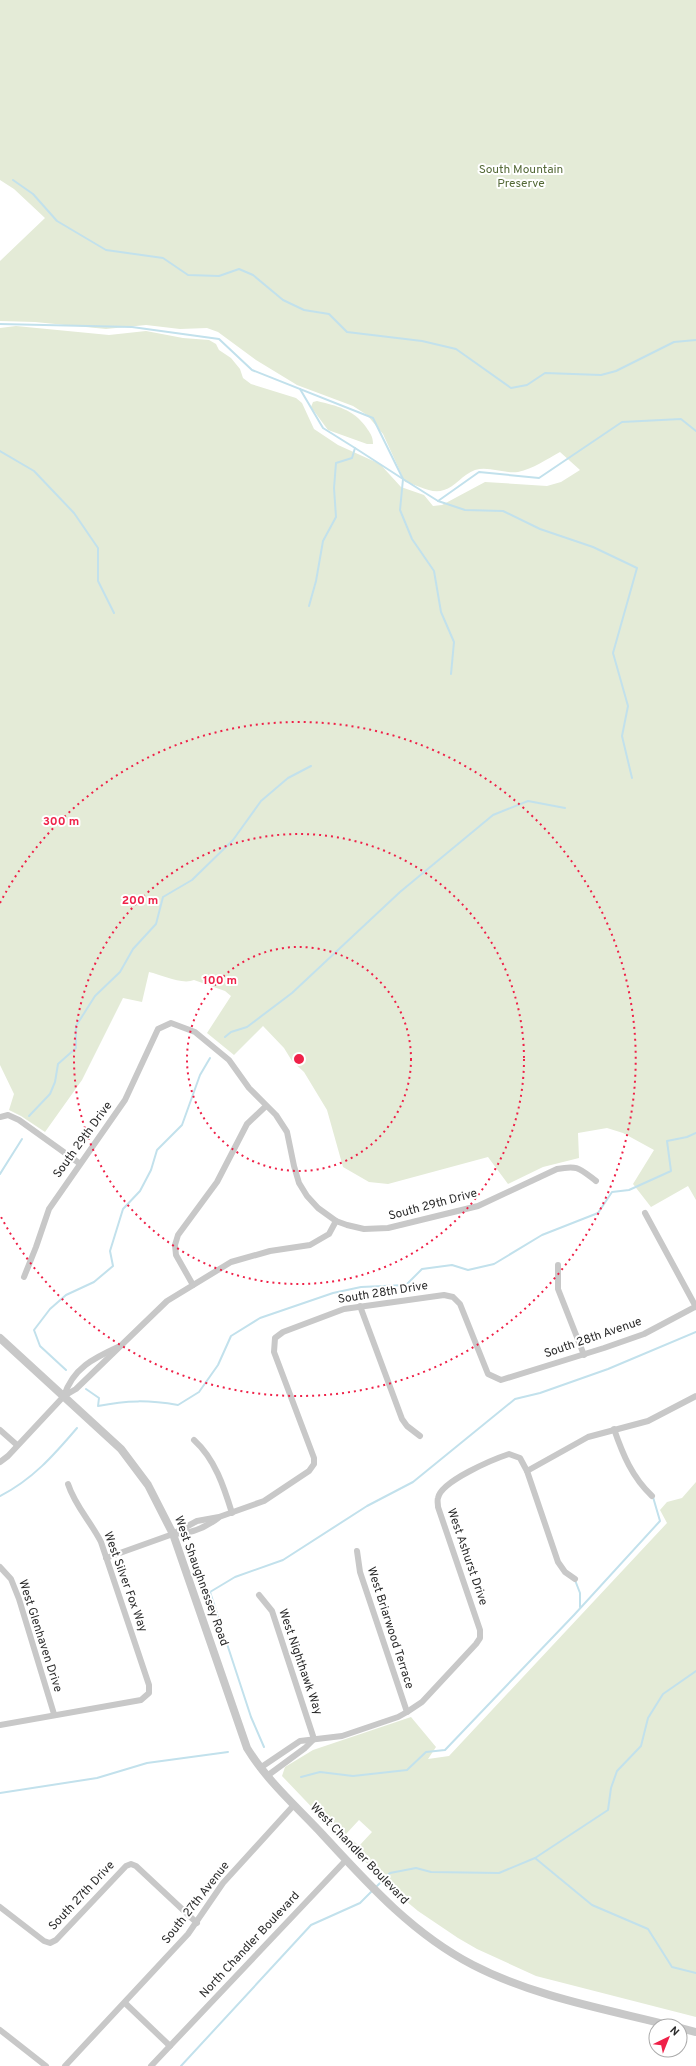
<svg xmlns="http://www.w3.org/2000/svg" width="696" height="2066" font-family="Overpass,sans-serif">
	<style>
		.green { fill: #e4ebd7; fill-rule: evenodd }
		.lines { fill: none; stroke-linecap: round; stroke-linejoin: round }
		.stream { stroke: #c2e1ec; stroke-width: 2 }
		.minor { stroke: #c8c8c8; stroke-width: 6 }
		.tertiary { stroke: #c8c8c8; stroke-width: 8 }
		.ring { fill: none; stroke: #ef2148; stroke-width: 2; stroke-dasharray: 2 4 }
		.labels { text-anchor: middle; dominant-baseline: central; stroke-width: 4; stroke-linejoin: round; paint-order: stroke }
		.park-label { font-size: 12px; fill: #546937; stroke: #fff }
		.street-label { font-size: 12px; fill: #2b2b2b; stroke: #fff }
		.centre { fill: #ef2148; stroke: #fff; stroke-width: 2 }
		.ring-label { font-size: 12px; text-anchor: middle; font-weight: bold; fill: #ef2148; stroke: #fff; stroke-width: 4; stroke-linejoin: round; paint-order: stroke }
	</style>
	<rect width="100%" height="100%" fill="#fff"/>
	<!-- green -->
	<g class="green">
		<path d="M0,0H696V1200L688,1186L651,1207L633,1184L654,1150L623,1133L607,1128L578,1133L579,1158L543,1167L508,1184L488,1157L388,1184L369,1182L343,1167L327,1110L304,1072L292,1061L284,1048L263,1026L234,1055L207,1033L231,996L225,991L194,980C182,985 162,975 149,972L142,1002L123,998L82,1080L45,1132L21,1116L9,1110L14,1094L0,1065V328L16,326L109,335L146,331L183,338L209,340L216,344L219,350L231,358L240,369L243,378L251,384L296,398L302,403L314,429L338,445L380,464L401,487L424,495L433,506L442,505L485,482L547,486L561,482L580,470L560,452C547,459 533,469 518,472C504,474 489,466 475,470C463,474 455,487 444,490C431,495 417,484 405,482L383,434L367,415L353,406L297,385L256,360L218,332L207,328L180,329L146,325L106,329L35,322L0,321V261L45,218L14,189L0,180Z"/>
		<path d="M317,401C337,406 353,409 366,427C370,433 373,436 373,444H367L328,430L311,407L313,402Z"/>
		<path d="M696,1482V2017L536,1976L477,1949L458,1938L418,1911L406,1901L345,1842L282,1776L285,1767L313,1750L411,1717L436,1747L428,1759L449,1756L667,1523L660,1510L667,1502L682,1498ZM359,1820L372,1832L359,1846L346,1834Z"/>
	</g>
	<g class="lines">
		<!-- stream -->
		<g class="stream">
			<polyline points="13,180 33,194 57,221 106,250 163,258 188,275 219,276 239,269 253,275 283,300 304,310 329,314 347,332 422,341 456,349 511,388 527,385 545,373 601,375 616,371 674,342 696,340"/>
			<polyline points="0,324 132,327 219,339 252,370 373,418 403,479 438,501 479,472 539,478 622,422 681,419 696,431"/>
			<polyline points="300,389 323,428 355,448 352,458 336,463 334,488 336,517 323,541 316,581 309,606"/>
			<polyline points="355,448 403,479 400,510 412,539 434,571 441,612 454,642 451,674"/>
			<polyline points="0,451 34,471 74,513 98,548 98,581 114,613"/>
			<polyline points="438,501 465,510 503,511 540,529 593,547 637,568 613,653 628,706 622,736 632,778"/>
			<polyline points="225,1037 231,1032 247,1027 292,993 400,892 493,815 528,801 565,808"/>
			<polyline points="29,1116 50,1094 55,1082 58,1064 76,1048 76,1026 95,996 120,972 133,949 156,924 163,897 192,880 233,840 261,801 288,778 311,766"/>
			<polyline points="0,1174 22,1139"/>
			<polyline points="66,1370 40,1346 34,1330 50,1309 66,1295 94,1282 113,1266 110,1251 123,1209 140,1191 151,1170 157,1150 182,1125 200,1075 210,1058"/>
			<path d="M86,1389L99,1398L98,1406C127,1400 149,1400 178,1405L199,1392L218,1365L231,1336L260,1318L333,1293L361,1287L406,1285L422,1269L452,1265L468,1270L494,1264L542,1235L598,1213L612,1192L629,1190L671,1171L667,1141L687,1137L696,1133"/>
			<path d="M0,1496C32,1480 54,1455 77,1428"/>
			<polyline points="575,1580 580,1593 580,1607"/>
			<polyline points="264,1747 251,1717 210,1592 235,1577 283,1560 367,1506 413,1482 515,1399 540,1393 608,1369 696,1332"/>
			<polyline points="301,1777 320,1772 353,1776 407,1770 426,1752 445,1750 574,1615 660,1521 653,1497"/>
			<polyline points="0,1793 97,1778 147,1763 228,1752"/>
			<polyline points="535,1858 592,1905 648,1929 672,1967 696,1973"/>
			<polyline points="375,1888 390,1873 416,1868 431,1872 499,1873 535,1858 608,1810 611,1788 617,1771 641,1746 648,1718 663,1694 696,1671"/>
			<polyline points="181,2066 311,1925 360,1903 372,1891"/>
		</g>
		<!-- minor -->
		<g class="minor">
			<polyline points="0,1117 8,1115 19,1120 79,1163"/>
			<polyline points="645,1213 696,1307"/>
			<polyline points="558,1265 558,1289 584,1355"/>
			<path d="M24,1277L36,1247L49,1209L125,1100L158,1029L171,1023L195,1032L229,1060L249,1088L276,1115L287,1132L294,1166L299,1183L307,1196L318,1208L336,1221L347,1225L364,1229L388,1228L478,1206L557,1169C578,1165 579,1168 596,1181"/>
			<polyline points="193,1285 176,1255 175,1245 178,1235 217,1182 247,1124 266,1106"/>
			<polyline points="360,1306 402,1419 407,1426 420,1436"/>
			<path d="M64,1396C73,1368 94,1358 118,1347"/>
			<path d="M614,1429C623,1455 632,1477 652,1496"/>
			<polyline points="0,1430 17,1445"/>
			<path d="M194,1440C215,1459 224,1487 232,1513"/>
			<polyline points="0,1462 8,1456 64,1396 76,1389 167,1301 231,1262 270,1251 310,1245 329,1234 336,1221"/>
			<polyline points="527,1471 588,1437 648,1421 696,1396"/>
			<path d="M173,1534C190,1534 205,1528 218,1518"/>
			<polyline points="357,1551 360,1572 407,1712"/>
			<polyline points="106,1558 173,1534 197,1521 219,1517 264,1501 309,1471 314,1464 314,1458 274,1352 275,1338 283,1332 344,1309 444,1295 453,1297 460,1304 488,1374 501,1380 604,1348 644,1334 695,1307"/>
			<polyline points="0,1567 11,1579 19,1599 54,1714"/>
			<polyline points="259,1595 272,1611 314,1739"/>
			<path d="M0,1725L141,1700L149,1693V1685L101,1542C91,1522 75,1506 68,1484"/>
			<path d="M260,1768L300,1741L342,1736L398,1717L407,1712L422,1702L476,1644L480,1638V1630L438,1507C438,1504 437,1500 438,1498C441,1481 494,1459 509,1454L520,1458L527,1471L558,1562L565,1572L575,1579"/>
			<polyline points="267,1776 305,1748 314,1739"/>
			<polyline points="0,1907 44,1941 50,1943 56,1940 126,1866 131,1864 136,1866 197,1923"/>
			<polyline points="125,2003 170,2046"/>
			<polyline points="0,2030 46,2066"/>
			<polyline points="65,2066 188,1934 223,1883 294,1805"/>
			<polyline points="151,2066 346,1860"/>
		</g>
		<!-- tertiary -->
		<g class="tertiary">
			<path d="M0,1338L121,1449L148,1485L173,1534L247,1748C267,1781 297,1807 323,1835C368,1884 413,1934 473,1965C535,1997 605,2009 672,2026"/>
			<polyline points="680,2028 696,2032"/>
		</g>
	</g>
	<!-- distance rings -->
	<g class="ring">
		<circle cx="299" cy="1059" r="112"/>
		<circle cx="299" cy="1059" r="225"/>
		<path d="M0 903A337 337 0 1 1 0 1215"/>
	</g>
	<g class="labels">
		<!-- park labels -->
		<g class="park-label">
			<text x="521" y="170">South Mountain<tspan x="521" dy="14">Preserve</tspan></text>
		</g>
		<!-- street labels -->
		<g class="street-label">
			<text transform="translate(83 1140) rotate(-54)">South 29th Drive</text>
			<text transform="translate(433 1205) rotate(-15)">South 29th Drive</text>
			<text transform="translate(383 1293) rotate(-9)">South 28th Drive</text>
			<text transform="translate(593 1338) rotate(-19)">South 28th Avenue</text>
			<text transform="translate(467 1557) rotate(71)">West Ashurst Drive</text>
			<text transform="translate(201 1581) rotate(70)">West Shaughnessey Road</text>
			<text transform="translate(125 1582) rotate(70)">West Silver Fox Way</text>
			<text transform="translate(390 1628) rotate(72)">West Briarwood Terrace</text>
			<text transform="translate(40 1636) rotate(72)">West Glenhaven Drive</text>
			<text transform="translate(300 1662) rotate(71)">West Nighthawk Way</text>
			<text transform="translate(359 1854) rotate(46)">West Chandler Boulevard</text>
			<text transform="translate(82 1896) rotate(-47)">South 27th Drive</text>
			<text transform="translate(196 1903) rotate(-52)">South 27th Avenue</text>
			<text transform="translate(250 1945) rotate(-47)">North Chandler Boulevard</text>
		</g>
	</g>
	<circle cx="299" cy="1059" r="6" class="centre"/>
	<g class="ring-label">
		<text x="61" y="825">300 m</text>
		<text x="140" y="904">200 m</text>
		<text x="220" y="984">100 m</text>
	</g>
	<!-- north arrow -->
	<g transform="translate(668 2038) rotate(43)"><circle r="19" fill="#ffffff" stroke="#aaaaaa"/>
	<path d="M0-3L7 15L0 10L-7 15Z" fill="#ef2148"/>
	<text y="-6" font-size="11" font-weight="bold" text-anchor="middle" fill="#2b2b2b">N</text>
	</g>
</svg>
